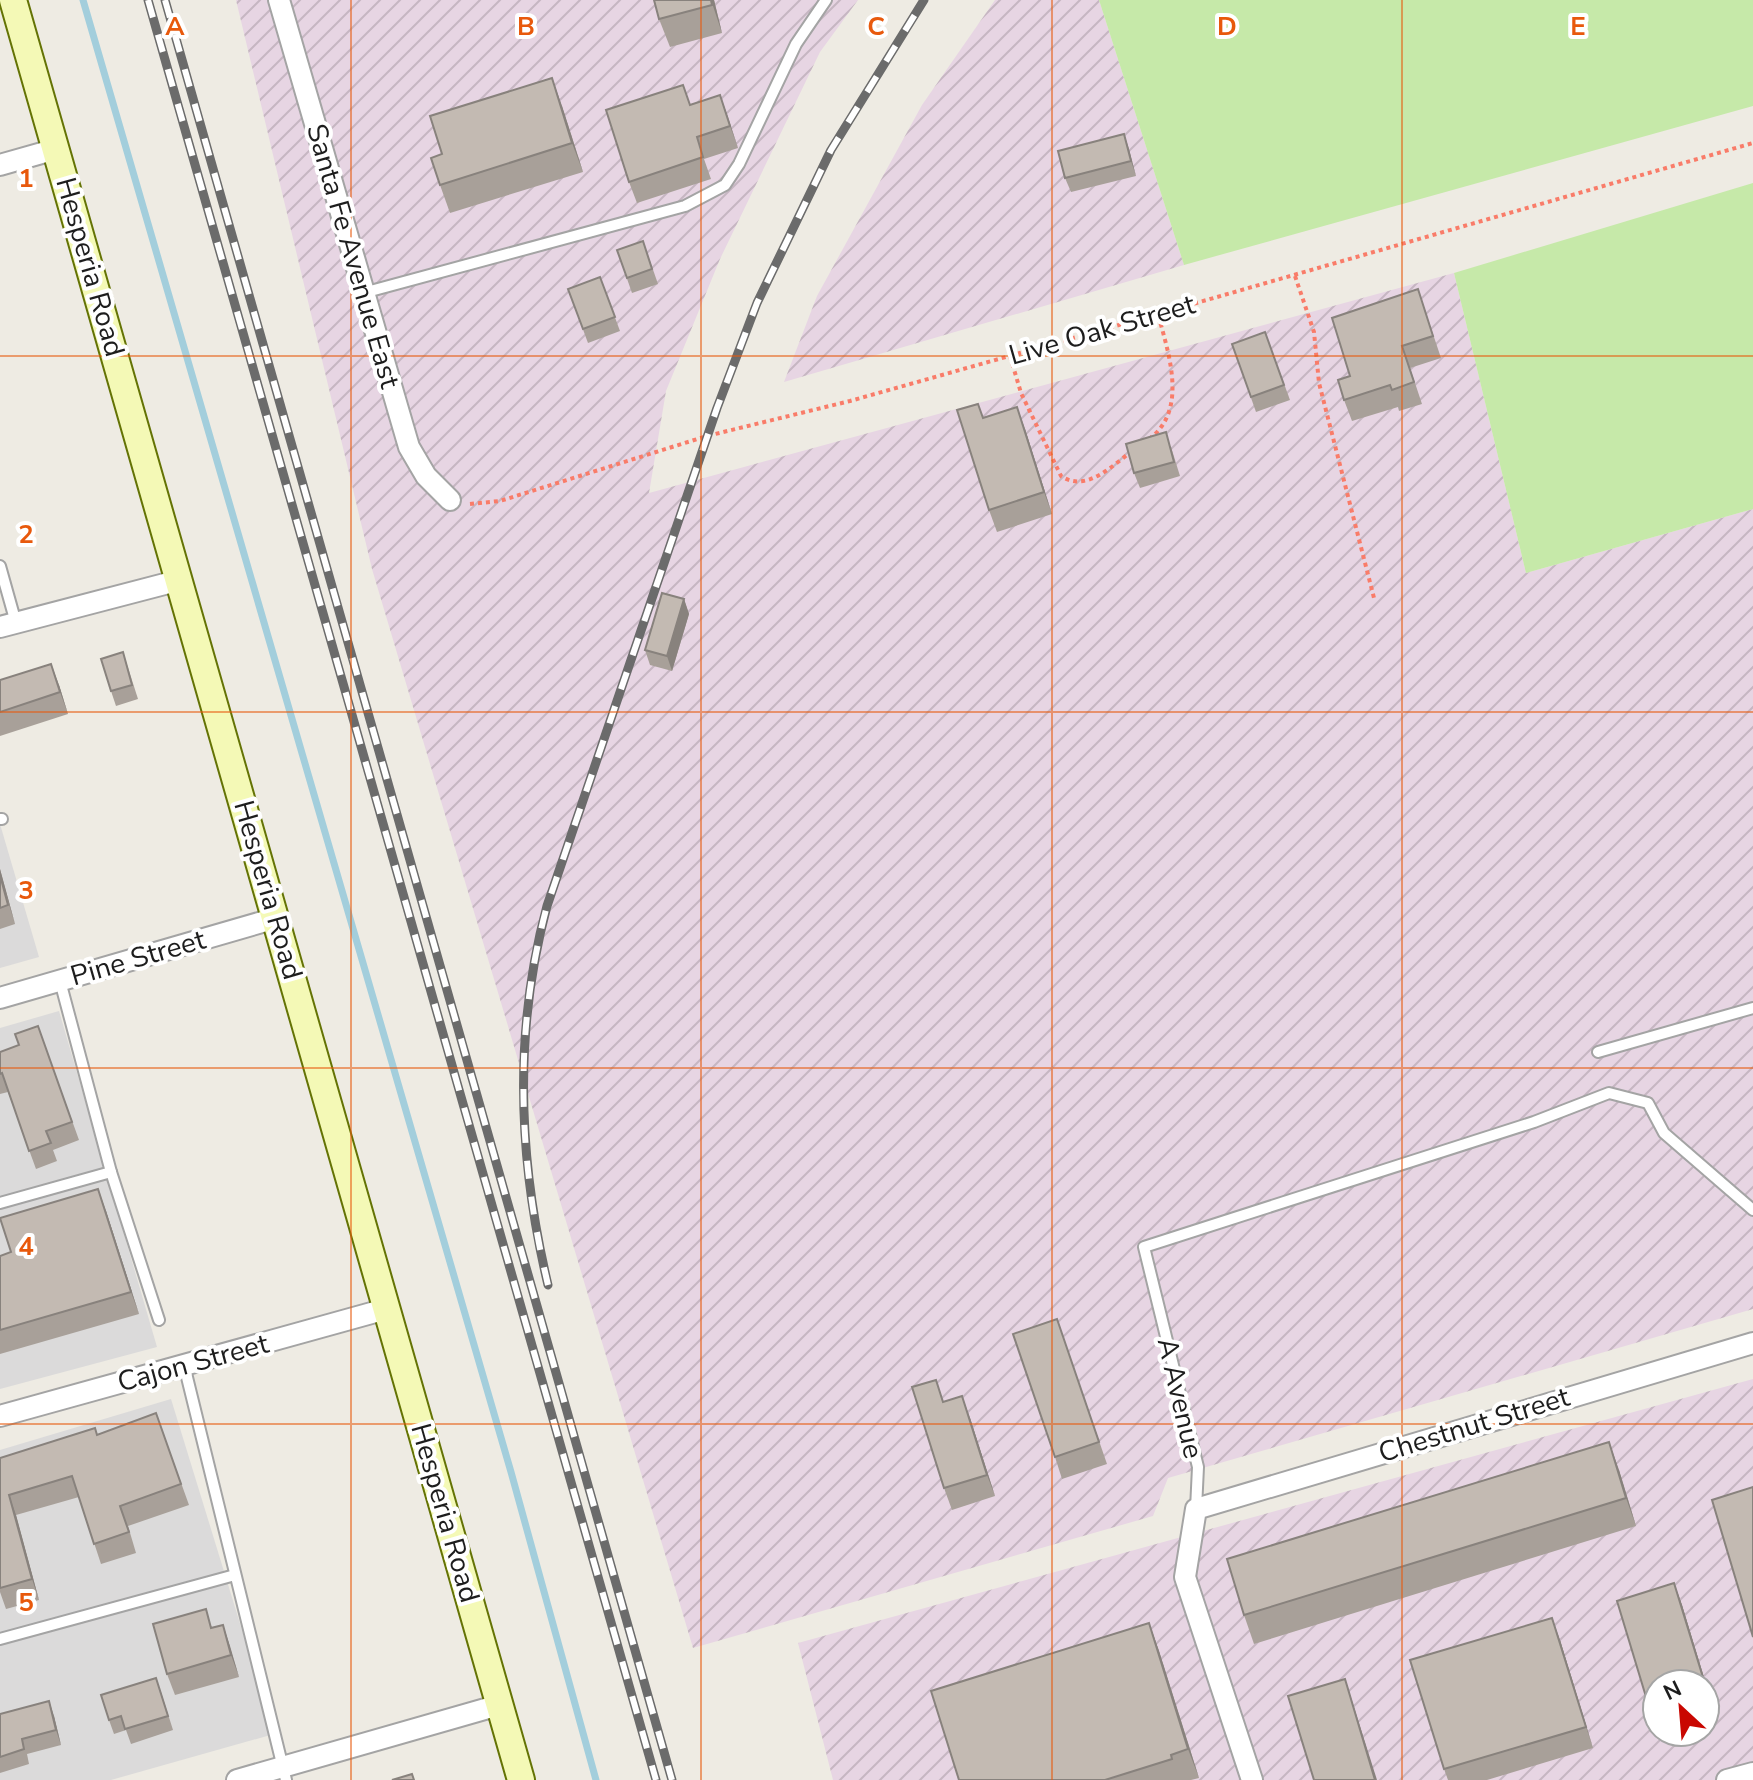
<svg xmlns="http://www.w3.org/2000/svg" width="1753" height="1780" font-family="'Nunito Sans',sans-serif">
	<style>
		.residential { fill: #dbdada }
		.industrial { fill: url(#industrial-furrows); fill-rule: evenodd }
		.grass { fill: #c6e9a9 }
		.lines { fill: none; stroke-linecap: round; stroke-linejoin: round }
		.stream { stroke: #a3cedc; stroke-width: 7 }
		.lane-casing { stroke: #a4a4a4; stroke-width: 14 }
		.street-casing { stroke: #a4a4a4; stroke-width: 24 }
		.secondary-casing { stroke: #647305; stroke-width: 30 }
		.path { stroke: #f97c69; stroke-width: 4; stroke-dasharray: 4 4; stroke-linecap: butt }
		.lane { stroke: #fff; stroke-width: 10 }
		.street { stroke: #fff; stroke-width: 20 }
		.secondary { stroke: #f4f9b6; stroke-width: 26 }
		.rail-casing { stroke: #6b6b6b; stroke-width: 9 }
		.rail { stroke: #fff; stroke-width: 6; stroke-dasharray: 18; stroke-linecap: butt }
		.wall { fill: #a8a099 }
		.shaded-wall { fill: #88827d }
		.building { fill: #c3bab2; stroke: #88827d; stroke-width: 2 }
		.grid { fill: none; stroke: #e8590c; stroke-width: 2; stroke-opacity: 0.55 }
		.labels { text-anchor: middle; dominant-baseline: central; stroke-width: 8; stroke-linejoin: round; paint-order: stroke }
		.street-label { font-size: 28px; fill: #1d1d1d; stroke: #fff }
		.grid-label { font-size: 26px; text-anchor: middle; font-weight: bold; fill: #e8590c; stroke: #fff; stroke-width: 8; stroke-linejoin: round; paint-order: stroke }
	</style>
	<defs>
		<pattern id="industrial-furrows" width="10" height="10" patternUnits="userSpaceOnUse" patternTransform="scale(2)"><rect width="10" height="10" fill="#e7d5e3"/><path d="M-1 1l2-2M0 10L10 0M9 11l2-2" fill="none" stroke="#c6b6c2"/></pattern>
	</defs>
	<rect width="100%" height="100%" fill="#eeebe3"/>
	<!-- residential -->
	<g class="residential">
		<polygon points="0,824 39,957 0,968"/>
		<polygon points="59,1011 157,1347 0,1389 0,1028"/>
		<polygon points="171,1399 274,1734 111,1780 0,1780 0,1450"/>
	</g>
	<!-- industrial -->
	<g class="industrial">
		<polygon points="236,0 858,0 820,52 720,259 666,391 649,493 1454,273 1526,573 1753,509 1753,1309 1168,1478 1153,1516 693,1648 372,569"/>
		<polygon points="995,0 1099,0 1184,265 784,382 817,296 922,105"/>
		<path d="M1753,1379V1780H833L798,1643ZM1657,1684H1705V1732H1657Z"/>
	</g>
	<!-- grass -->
	<g class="grass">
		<polygon points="1099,0 1753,0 1753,106 1184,265"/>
		<polygon points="1753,183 1753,509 1526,573 1454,273"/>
	</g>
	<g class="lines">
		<!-- stream -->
		<polyline class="stream" points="83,0 511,1472 596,1780"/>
		<!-- lane casing -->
		<g class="lane-casing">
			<g id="lane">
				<polyline points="363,293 685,206 725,185 739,164 796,44 826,0"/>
				<polyline points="0,566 16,623"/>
				<polyline points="0,819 2,819"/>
				<polyline points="60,981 111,1172 159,1320"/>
				<polyline points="1598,1052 1753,1008"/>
				<polyline points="0,1203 111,1172"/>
				<polyline points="184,1365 286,1780"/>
				<polyline points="1196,1509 1198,1467 1144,1247 1534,1122 1609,1093 1648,1103 1664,1133 1753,1210"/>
				<polyline points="0,1639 235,1575"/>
			</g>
		</g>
		<!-- street casing -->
		<g class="street-casing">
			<g id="street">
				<polyline points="279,0 409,447 426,476 450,500"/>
				<polyline points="0,165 56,149"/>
				<polyline points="0,627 180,580"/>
				<polyline points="0,998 276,918"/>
				<polyline points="0,1416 386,1309"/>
				<polyline points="237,1780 499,1705"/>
				<polyline points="1252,1780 1185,1577 1196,1509 1753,1343"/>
				<polyline points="1727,1780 1753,1773"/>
			</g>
		</g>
		<!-- secondary casing -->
		<g class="secondary-casing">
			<polyline id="secondary" points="13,0 521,1780"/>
		</g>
		<!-- path -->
		<g class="path">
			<polyline points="1295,276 1314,332 1319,383 1374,598"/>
			<path d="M1010,356L1021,393L1061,476C1086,493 1112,466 1132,451"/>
			<path d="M1149,439C1189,410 1168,352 1158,314"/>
			<polyline points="470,504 500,501 707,436 850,401 1158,314 1753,143"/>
		</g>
		<!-- lane -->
		<use href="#lane" class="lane"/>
		<!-- street -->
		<use href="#street" class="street"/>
		<!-- secondary -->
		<use href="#secondary" class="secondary"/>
		<!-- rail casing -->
		<g class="rail-casing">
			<g id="rail">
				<polyline points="148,0 656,1780"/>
				<polyline points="165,0 672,1780"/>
				<path d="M548,1285C518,1159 513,1032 547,906L717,408L757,303L831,150L924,0"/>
			</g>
		</g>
		<!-- rail -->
		<use href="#rail" class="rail"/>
	</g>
	<!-- wall -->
	<g class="wall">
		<polygon points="714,0 722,33 670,47 659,19"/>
		<polygon points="720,95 738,148 704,159 711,179 637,203 629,182"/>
		<polygon points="562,106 583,172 450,213 440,185 442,154"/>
		<polygon points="1124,134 1136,176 1071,192 1065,178"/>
		<polygon points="643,241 658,284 632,293 617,250"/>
		<polygon points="600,277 620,331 588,343 568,289"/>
		<polygon points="1418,289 1441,358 1410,368 1422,404 1399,411 1398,407 1352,421 1344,400 1350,376"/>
		<polygon points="1265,332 1290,400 1256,412 1232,344"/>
		<polygon points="983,418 1025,429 1052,514 997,532 989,510"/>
		<polygon points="1171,447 1180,476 1140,488 1134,473"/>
		<polygon points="684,599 689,614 672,671 650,665 645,650"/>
		<polygon points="123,652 138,699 116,706 111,691"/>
		<polygon points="0,680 59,685 68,714 0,736"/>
		<polygon points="0,869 15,924 0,929"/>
		<polygon points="38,1026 79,1140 53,1150 57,1161 36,1169 8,1092 0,1094 0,1052 19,1045"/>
		<polygon points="106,1211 139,1314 0,1354 0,1256 11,1252"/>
		<polygon points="1057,1319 1107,1464 1062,1479 1055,1457"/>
		<polygon points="944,1402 970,1418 995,1496 952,1510 944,1488"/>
		<polygon points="156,1413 189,1505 128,1526 136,1553 101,1564 79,1497 16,1515 39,1600 6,1609 0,1592 0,1458 97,1435"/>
		<polygon points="1619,1470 1636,1526 1254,1644 1244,1615"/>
		<polygon points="1674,1583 1682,1605 1715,1714 1705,1717 1705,1684 1657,1684 1657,1728 1617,1601"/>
		<polygon points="1149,1623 1159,1651 1199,1778 1191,1780 959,1780"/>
		<polygon points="223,1625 239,1677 175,1695 167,1674 213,1628"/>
		<polygon points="1560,1640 1593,1748 1487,1780 1448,1780 1444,1769"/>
		<polygon points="161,1692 173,1730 131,1744 126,1730 114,1734 109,1720"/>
		<polygon points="0,1714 54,1716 61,1745 27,1754 29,1764 0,1773"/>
	</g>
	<!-- shaded-wall -->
	<g class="shaded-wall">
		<polygon points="711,0 714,0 722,33"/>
		<polygon points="552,78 562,106 583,172 572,143"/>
		<polygon points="720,95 728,117 738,148 730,126"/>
		<polygon points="1124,134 1129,149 1136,176 1131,161"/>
		<polygon points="1017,407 1025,429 1052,514 1044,492"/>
		<polygon points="684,599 689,614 672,671 667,656"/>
		<polygon points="51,664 59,685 68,714 60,692"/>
		<polygon points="0,869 15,924 0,875"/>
		<polygon points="98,1189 106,1211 139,1314 131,1292"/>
		<polygon points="962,1396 970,1418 995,1496 987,1475"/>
		<polygon points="1609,1442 1619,1470 1636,1526 1626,1498"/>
		<polygon points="9,1495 16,1515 39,1600 32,1579"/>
		<polygon points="1674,1583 1682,1605 1715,1714 1707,1692"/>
		<polygon points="1552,1618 1560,1640 1593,1748 1586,1727"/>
		<polygon points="1149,1623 1159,1651 1199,1778 1188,1749"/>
		<polygon points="223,1625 230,1646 239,1677 231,1655"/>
		<polygon points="1345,1679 1352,1701 1377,1780 1375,1780"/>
		<polygon points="49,1701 54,1716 61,1745 56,1730"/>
	</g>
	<!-- building -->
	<g class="building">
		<polygon points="654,0 711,0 712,5 659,19"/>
		<polygon points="552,78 572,143 440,185 431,158 442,154 430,116"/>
		<polygon points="683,85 690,105 720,95 730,126 697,137 703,157 629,182 606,110"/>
		<polygon points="1124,134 1131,161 1065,178 1058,151"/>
		<polygon points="643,241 652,269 627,278 617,250"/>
		<polygon points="600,277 615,317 583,329 568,289"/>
		<polygon points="1418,289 1433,336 1402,346 1414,382 1392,390 1390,385 1344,400 1338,380 1350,376 1332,318"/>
		<polygon points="1265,332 1284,385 1251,397 1232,344"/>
		<polygon points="978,404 983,418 1017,407 1044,492 989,510 957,410"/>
		<polygon points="1166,432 1174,462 1134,473 1126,444"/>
		<polygon points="662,593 684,599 667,656 645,650"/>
		<polygon points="123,652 132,685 111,691 101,659"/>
		<polygon points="51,664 60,692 0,712 0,680"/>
		<polygon points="0,875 8,905 0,908"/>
		<polygon points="38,1026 72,1122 46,1131 51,1143 29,1151 2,1073 0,1074 0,1052 19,1045 15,1034"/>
		<polygon points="98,1189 131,1292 0,1330 0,1256 11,1252 0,1218"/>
		<polygon points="1057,1319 1099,1442 1055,1457 1013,1334"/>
		<polygon points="936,1380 943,1402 962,1396 987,1475 944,1488 912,1387"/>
		<polygon points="156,1413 181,1484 120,1506 129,1532 94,1544 72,1476 9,1495 32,1579 0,1588 0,1458 95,1428 97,1435"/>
		<polygon points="1609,1442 1626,1498 1244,1615 1227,1559"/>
		<polygon points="1753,1487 1753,1637 1712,1500"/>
		<polygon points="1674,1583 1705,1684 1657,1684 1657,1708 1650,1710 1617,1601"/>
		<polygon points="206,1609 211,1628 223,1625 231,1655 167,1674 153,1624"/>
		<polygon points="1552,1618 1586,1727 1444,1769 1410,1660"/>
		<polygon points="1149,1623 1188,1749 1171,1755 1172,1759 1105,1780 959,1780 931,1691"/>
		<polygon points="156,1678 168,1716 125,1729 121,1716 109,1720 101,1695"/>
		<polygon points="1345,1679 1375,1780 1314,1780 1288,1696"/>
		<polygon points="49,1701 56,1730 22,1739 24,1749 0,1757 0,1714"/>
		<polygon points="412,1774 414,1780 392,1780"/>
	</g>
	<!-- grid -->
	<path class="grid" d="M351,0V1780M701,0V1780M1052,0V1780M1402,0V1780M0,356H1753M0,712H1753M0,1068H1753M0,1424H1753"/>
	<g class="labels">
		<!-- street labels -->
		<g class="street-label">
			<text transform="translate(353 256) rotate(74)">Santa Fe Avenue East</text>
			<text transform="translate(90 267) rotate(74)">Hesperia Road</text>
			<text transform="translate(1102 330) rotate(-16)">Live Oak Street</text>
			<text transform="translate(268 890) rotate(74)">Hesperia Road</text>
			<text transform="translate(138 958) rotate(-16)">Pine Street</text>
			<text transform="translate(193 1363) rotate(-15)">Cajon Street</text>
			<text transform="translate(1180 1398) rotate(77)">A Avenue</text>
			<text transform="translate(1474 1425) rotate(-17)">Chestnut Street</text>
			<text transform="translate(445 1513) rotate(74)">Hesperia Road</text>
		</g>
	</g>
	<g class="grid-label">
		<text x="175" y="35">A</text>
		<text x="526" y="35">B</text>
		<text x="876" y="35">C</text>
		<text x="1227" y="35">D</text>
		<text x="1578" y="35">E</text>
		<text x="26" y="187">1</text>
		<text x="26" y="543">2</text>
		<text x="26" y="899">3</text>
		<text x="26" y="1255">4</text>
		<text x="26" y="1611">5</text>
	</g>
	<!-- north arrow -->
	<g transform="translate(1681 1708) rotate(334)"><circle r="38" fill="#ffffff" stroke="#a5a5a5" stroke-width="2"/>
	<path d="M0-6L14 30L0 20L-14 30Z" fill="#c90701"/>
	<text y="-12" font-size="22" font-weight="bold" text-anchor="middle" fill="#1d1d1d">N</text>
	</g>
</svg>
